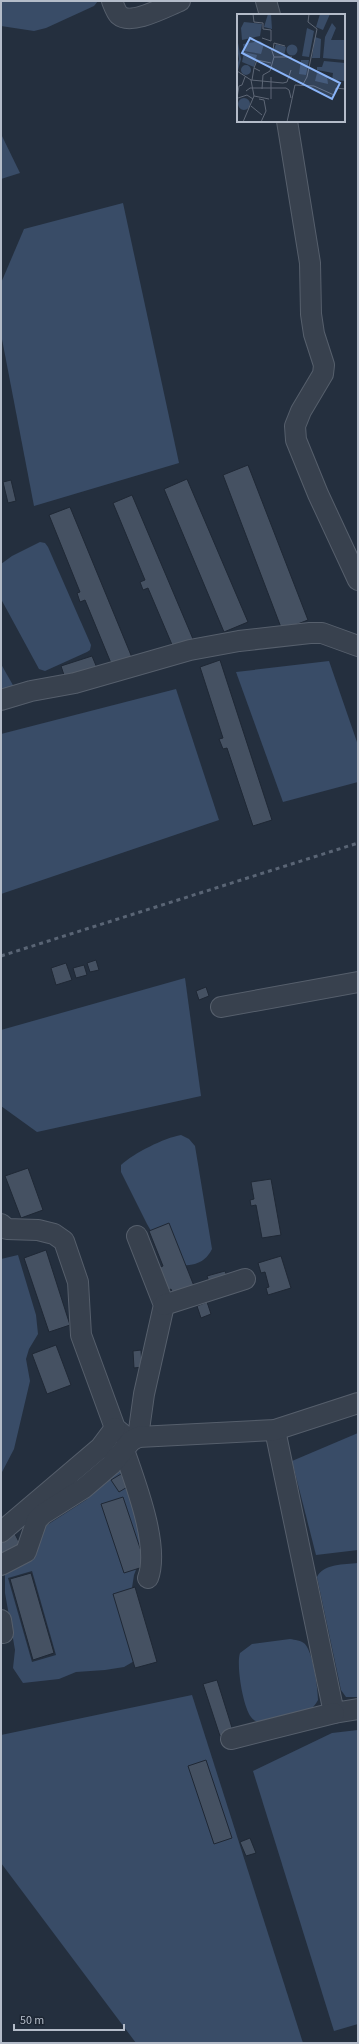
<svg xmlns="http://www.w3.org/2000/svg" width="359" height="2044" font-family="'Source Sans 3',sans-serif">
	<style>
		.water { fill: #394c67 }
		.pier { fill: #242f3e }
		.building { fill: #455162; stroke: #1f2835 }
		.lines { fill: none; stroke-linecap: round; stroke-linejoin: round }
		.minor-casing { stroke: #565f6c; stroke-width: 22 }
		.minor { stroke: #38414e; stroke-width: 20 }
		.rail { stroke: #5a6575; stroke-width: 3; stroke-dasharray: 4 4; stroke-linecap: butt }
		.inset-river { fill: none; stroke: #394c67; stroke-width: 2 }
		.inset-road { fill: none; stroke: #5e6776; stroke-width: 1 }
		.view { fill: #8ab4f8; fill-opacity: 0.15; stroke: #8ab4f8; stroke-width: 2 }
		.inset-edge { fill: none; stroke: #b4bcc9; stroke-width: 2 }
	</style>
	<rect width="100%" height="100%" fill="#242f3e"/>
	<!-- water -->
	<g class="water">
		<polygon points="1,1 98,1 94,6 46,28 34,31 1,26"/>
		<polygon points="1,134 20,173 1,179"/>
		<polygon points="123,203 179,463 34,506 1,334 1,283 24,229"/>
		<polygon points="40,542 45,543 48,547 91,645 90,650 87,652 45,671 39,669 1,599 1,564 12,556"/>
		<polygon points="329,661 358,745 358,782 283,802 236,672"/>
		<polygon points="1,664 14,687 1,691"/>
		<polygon points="176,689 219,820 1,894 1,734"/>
		<polygon points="185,978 201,1096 37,1132 1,1106 1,1030"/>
		<path d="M181,1135L189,1139L195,1146L212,1249C203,1267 189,1265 171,1266L147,1224L121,1172V1165C134,1153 164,1138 181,1135Z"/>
		<polygon points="18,1255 36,1315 38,1334 29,1349 26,1359 30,1381 14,1449 1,1474 1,1259"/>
		<polygon points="358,1433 358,1550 316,1555 292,1461"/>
		<polygon points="124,1468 144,1549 134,1575 131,1594 136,1660 124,1667 105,1670 76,1672 59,1679 23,1683 13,1668 15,1650 5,1593 5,1575 44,1527 86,1500 114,1474"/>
		<path d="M358,1563V1697H346L341,1690L317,1577C324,1563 344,1565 358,1563Z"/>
		<path d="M290,1639C295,1640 301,1640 305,1644C313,1653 318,1688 318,1700C309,1719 280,1719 262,1723C257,1722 254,1721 251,1717C243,1707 236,1665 240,1653L252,1644Z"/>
		<polygon points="192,1695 303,2043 136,2043 1,1863 1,1735"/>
		<polygon points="358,1730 358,2024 334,2031 253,1771 332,1733"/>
	</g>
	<!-- pier -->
	<polygon class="pier" points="32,1571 56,1655 32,1662 8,1578"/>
	<!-- building -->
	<g class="building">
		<polygon points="248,465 308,620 282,630 223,475"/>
		<polygon points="187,479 248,622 224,632 164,489"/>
		<polygon points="11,480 16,501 8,503 3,482"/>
		<polygon points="132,495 193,639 173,647 148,588 143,590 140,582 145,580 113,503"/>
		<polygon points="70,507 133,660 113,668 85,600 80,602 77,593 80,592 49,515"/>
		<polygon points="92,656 97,668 65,678 61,666"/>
		<polygon points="220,660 272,820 253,826 227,748 223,749 219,739 223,738 200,667"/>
		<polygon points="96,960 99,970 90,972 87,963"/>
		<polygon points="66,963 72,980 56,985 51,968"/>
		<polygon points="84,965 87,975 76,978 73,968"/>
		<polygon points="206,987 209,996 199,1000 196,991"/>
		<polygon points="28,1168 43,1210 21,1218 5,1176"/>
		<polygon points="271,1179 281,1235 262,1238 256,1205 251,1206 250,1200 254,1199 251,1182"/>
		<polygon points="169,1223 194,1286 173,1294 171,1289 165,1292 156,1269 163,1266 149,1231"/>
		<polygon points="46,1250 70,1325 49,1332 24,1258"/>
		<polygon points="281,1256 291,1288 268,1295 266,1288 269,1287 265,1272 261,1273 258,1263"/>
		<polygon points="225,1271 228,1279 210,1285 207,1276"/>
		<polygon points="207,1302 211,1314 201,1318 197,1306"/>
		<polygon points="56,1345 71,1385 47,1394 32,1354"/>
		<polygon points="141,1350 142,1367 134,1368 133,1351"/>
		<polygon points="121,1474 129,1486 119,1492 111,1480"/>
		<polygon points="123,1497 146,1566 124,1573 101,1504"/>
		<polygon points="14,1532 23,1550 1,1562 1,1539"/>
		<polygon points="31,1573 54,1653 33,1660 10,1579"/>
		<polygon points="135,1587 157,1662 135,1668 113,1594"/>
		<polygon points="217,1680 233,1731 220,1736 203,1684"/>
		<polygon points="206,1760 232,1838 214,1844 188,1766"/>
		<polygon points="250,1838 256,1853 246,1856 240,1842"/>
	</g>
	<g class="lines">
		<!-- minor casing -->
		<g class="minor-casing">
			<g id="minor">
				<path d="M112,1C114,6 116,12 119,15C131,26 167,6 180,1"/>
				<polyline points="266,1 270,15"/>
				<polyline points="287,121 310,263 311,314 314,334 324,365 323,374 301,411 295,426 296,440 318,494 358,580"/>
				<polyline points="1,700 31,691 75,683 190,650 239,641 310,633 322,633 358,646"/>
				<polyline points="221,1007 358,982"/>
				<polyline points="1,1224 7,1229 38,1230 54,1234 64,1241 78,1282 81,1335 115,1428 131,1441"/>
				<polyline points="137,1236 164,1305 144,1394 138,1437"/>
				<polyline points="164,1305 245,1279"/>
				<polyline points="275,1430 334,1713 358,1709"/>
				<path d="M124,1450C135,1482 160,1546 148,1578"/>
				<polyline points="1,1532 100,1448 115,1428"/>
				<polyline points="1,1565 26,1552 37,1520 43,1514 84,1488 111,1465 131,1441 138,1437 275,1430 358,1403"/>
				<polyline points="1,1620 3,1633"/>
				<polyline points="231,1739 334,1713"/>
			</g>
		</g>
		<!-- minor -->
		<use href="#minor" class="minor"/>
		<!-- rail -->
		<polyline class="rail" points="1,956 358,843"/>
	</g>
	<!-- overview -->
	<g transform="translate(237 14)">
		<rect width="108" height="108" fill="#242f3e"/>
		<path d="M31,0H34L35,15L27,13ZM83,0H93L86,16L79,13ZM7,8L25,10L23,22L5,26L4,14ZM95,9L99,14L94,26H108V46L86,44L88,23ZM70,14L77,17L72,43L65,42ZM78,23L84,25L83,44H75ZM23,27L27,30L24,40L7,37L6,30ZM39,30L49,33L47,42L37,35ZM49.5 36a5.5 5.5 0 1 1 11 0a5.5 5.5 0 1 1-11 0ZM7,38L20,41L17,53L5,48ZM64,46H72L69,61L62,60ZM87,47L108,49V67L95,66L96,59L80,56V53H85ZM4 56a5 5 0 1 1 10 0a5 5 0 1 1-10 0ZM80,59L90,62L91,70L78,67ZM1 90a6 6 0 1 1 12 0a6 6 0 1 1-12 0Z" fill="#394c67"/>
		<path class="inset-river" d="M0,29L3,45L0,56"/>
		<path class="inset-road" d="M16,0L17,8L26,9V15L34,16V27L25,24M0,35V49M36,36L37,29L48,32M37,43H55M0,57L14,66L46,69L50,68L54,56M23,57L17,54L20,46L34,49M34,63V85M14,66L17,82L32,85M15,66L17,54M65,72L70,63L80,15L71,8L72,0M25,75L26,61L33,57L37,43L34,34L31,33M9,77L13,74H49L52,76L54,84M0,84L2,72L5,71L8,63M1,84L10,81L16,85M22,85L27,86L29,97L24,108M14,92L25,101M6,108L17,82M50,108L58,71L77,72L97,81L99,74L108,75"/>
		<path class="view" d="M13,24L103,69L95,85L5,39Z"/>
		<rect width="108" height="108" class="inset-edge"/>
	</g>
	<!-- border -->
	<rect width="359" height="2044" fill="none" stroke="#b4bcc9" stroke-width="4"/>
	<!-- scale -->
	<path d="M14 2024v6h110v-6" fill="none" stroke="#b4bcc9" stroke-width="2"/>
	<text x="20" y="2024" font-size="12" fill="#b4bcc9" stroke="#1d2633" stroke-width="3" paint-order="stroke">50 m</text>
</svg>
